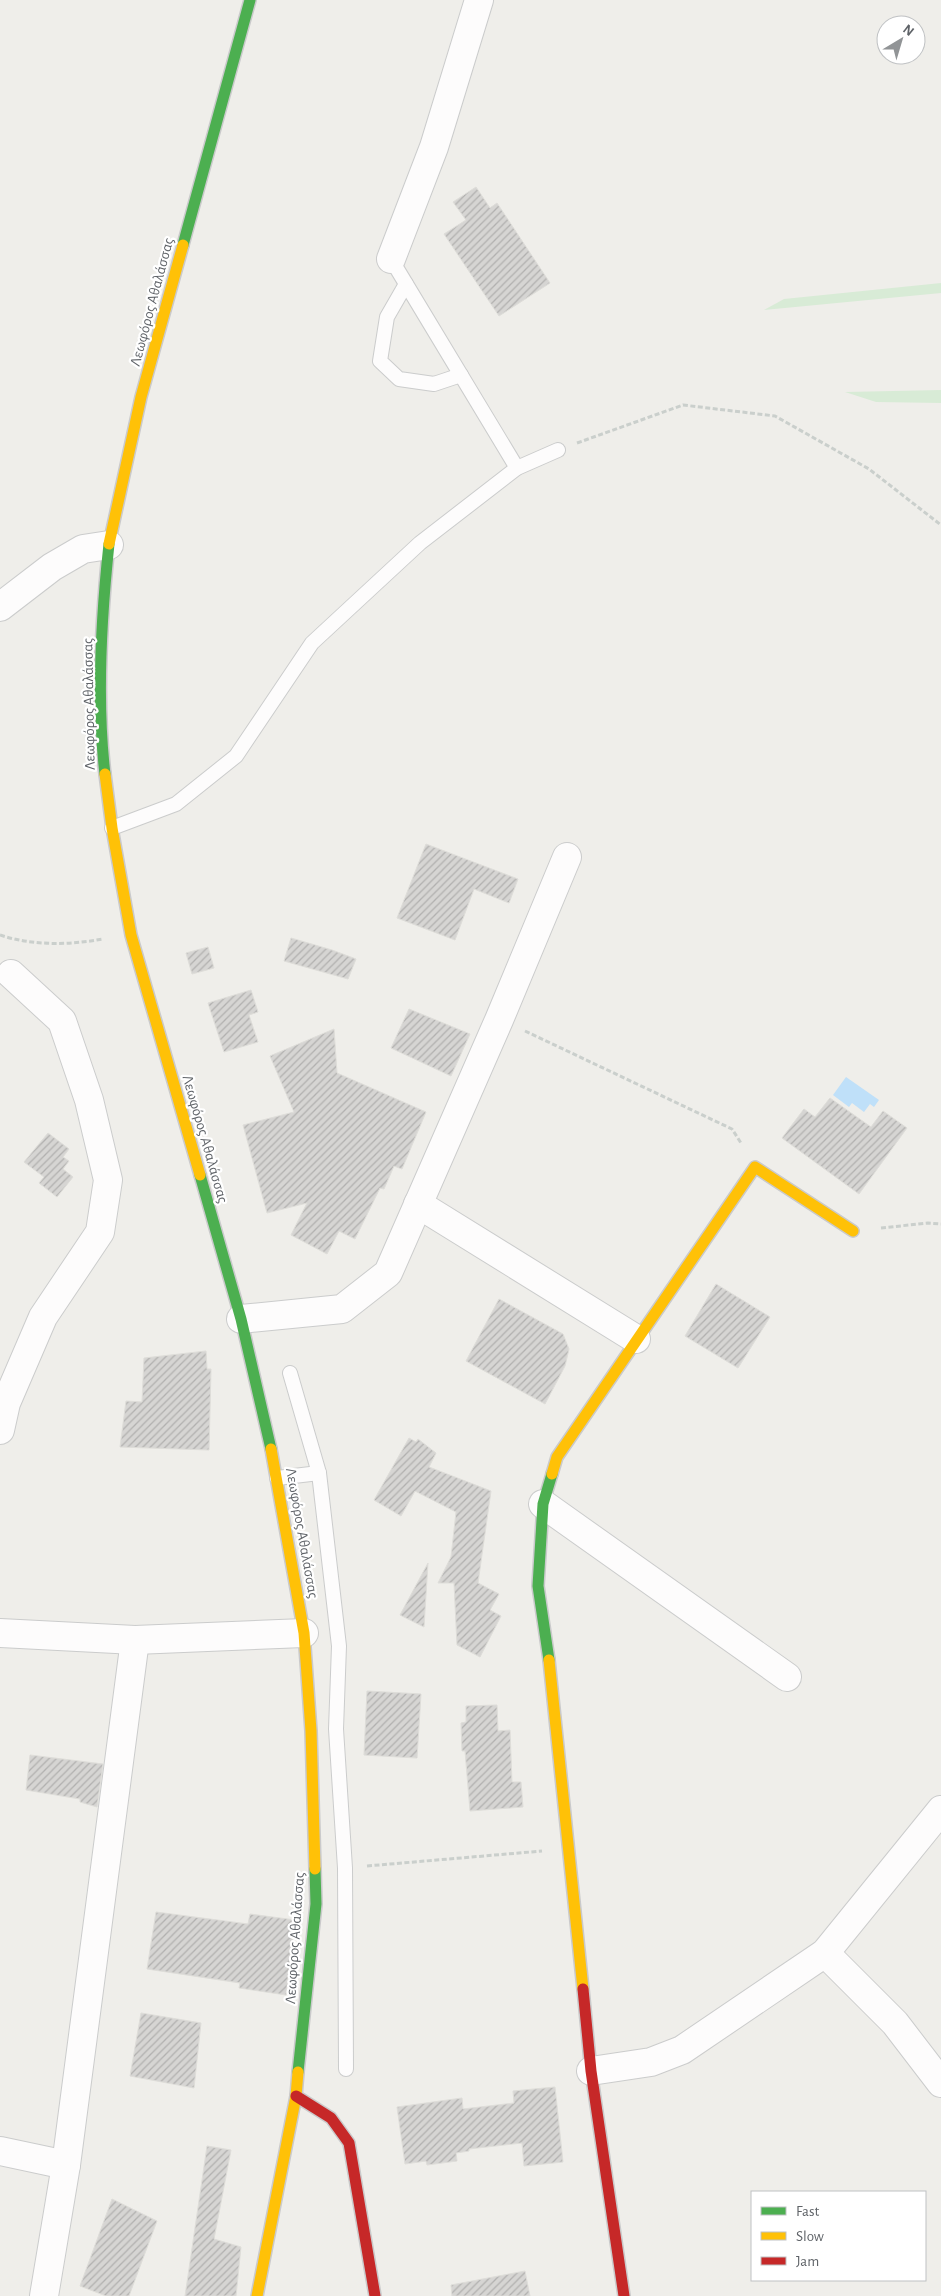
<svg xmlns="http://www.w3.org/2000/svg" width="941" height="2296" font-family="'Alegreya Sans',sans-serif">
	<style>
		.green { fill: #d8ebd6 }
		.water { fill: #bfe0f9 }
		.building { fill: url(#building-hatch); stroke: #deddd9 }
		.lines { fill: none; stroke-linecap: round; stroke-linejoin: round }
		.lane-casing { stroke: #cbcccc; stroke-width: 16 }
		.street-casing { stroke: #cbcccc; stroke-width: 30 }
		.fast-casing { stroke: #cacacb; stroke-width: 14 }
		.slow-casing { stroke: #cacacb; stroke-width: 14 }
		.jam-casing { stroke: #cacacb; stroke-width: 14 }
		.path { stroke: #cacfcc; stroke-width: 3; stroke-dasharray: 5 2.5; stroke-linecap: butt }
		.lane { stroke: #fdfcfc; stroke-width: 14 }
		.street { stroke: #fdfcfc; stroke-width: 28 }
		.fast { stroke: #4caf50; stroke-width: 11 }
		.slow { stroke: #ffc107; stroke-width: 11 }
		.jam { stroke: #c62828; stroke-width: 11 }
		.labels { text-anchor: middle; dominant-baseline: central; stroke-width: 4.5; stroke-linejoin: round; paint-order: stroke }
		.street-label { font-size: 15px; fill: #5f6368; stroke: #fff }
	</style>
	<defs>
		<pattern id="building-hatch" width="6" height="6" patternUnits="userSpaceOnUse" patternTransform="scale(1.25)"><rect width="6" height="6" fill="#d6d5d3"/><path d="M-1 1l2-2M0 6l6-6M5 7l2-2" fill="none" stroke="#b1b0af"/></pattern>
	</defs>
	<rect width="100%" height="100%" fill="#efeeea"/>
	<!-- green -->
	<g class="green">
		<polygon points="941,283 941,293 764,310 784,299"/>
		<polygon points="941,390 941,403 876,402 845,392"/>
	</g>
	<!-- water -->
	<polygon class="water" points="846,1077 879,1100 874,1107 870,1104 864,1112 852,1103 849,1107 833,1095"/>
	<!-- building -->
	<g class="building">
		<polygon points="476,187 490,208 497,203 550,283 499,316 444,234 466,220 453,202"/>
		<polygon points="426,844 518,879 509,903 474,889 455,940 397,918"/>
		<polygon points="291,938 332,950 356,959 348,979 284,961"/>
		<polygon points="208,947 214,968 192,974 186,953"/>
		<polygon points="251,990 258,1012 249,1015 258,1042 224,1052 208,1003"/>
		<polygon points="409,1009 470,1034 451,1076 391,1048"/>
		<polygon points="334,1029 337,1073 426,1112 402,1169 394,1166 384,1189 380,1188 355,1239 339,1231 327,1254 291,1235 307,1203 267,1213 243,1125 294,1112 270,1056"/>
		<polygon points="830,1098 871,1127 883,1111 907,1128 859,1194 782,1138 804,1109 815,1117"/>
		<polygon points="48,1133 69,1149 63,1157 69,1161 63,1169 73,1177 57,1197 39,1183 44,1177 24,1162"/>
		<polygon points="716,1284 770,1317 738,1368 685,1336"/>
		<polygon points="499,1299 563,1334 569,1349 565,1366 545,1404 466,1361"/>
		<polygon points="206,1351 207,1369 211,1369 209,1450 120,1447 126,1401 142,1402 144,1358"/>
		<polygon points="409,1438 416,1442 418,1439 436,1453 429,1467 491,1491 478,1583 499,1594 490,1610 501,1616 480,1657 457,1645 454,1583 438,1583 451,1557 456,1512 415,1491 401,1516 374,1500"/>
		<polygon points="428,1563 424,1627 400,1615"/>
		<polygon points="367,1691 421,1694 417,1758 364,1755"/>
		<polygon points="497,1705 498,1731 510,1730 512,1782 521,1782 523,1807 470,1811 465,1751 462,1751 461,1723 466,1722 466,1706"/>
		<polygon points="30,1755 103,1764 97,1807 80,1802 80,1799 26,1790"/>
		<polygon points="156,1912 248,1924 250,1914 295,1920 286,1995 239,1988 240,1983 147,1969"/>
		<polygon points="141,2013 201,2023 194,2088 130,2076"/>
		<polygon points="555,2087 563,2162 524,2166 522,2143 469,2149 469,2151 456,2153 457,2161 427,2165 426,2161 405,2164 397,2107 462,2098 463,2109 514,2103 513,2091"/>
		<polygon points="207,2146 231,2150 214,2239 241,2247 236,2296 185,2296"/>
		<polygon points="112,2199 157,2221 129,2296 106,2296 80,2286"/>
		<polygon points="525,2271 530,2296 452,2296 451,2285"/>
	</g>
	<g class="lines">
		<!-- lane casing -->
		<g class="lane-casing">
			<g id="lane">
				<polyline points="391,259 517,468"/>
				<polyline points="406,284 387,317 380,361 399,379 434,384 461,375"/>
				<polyline points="112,828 176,804 236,756 312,643 420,543 517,468 558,450"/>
				<polyline points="290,1373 319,1473 339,1646 336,1729 345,1868 346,2069"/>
				<polyline points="277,1478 319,1473"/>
			</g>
		</g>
		<!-- street casing -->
		<g class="street-casing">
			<g id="street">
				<polyline points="391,259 434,147 479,0"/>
				<polyline points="0,607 52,567 83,549 109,545"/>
				<polyline points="418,1204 636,1339"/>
				<polyline points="241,1319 342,1309 388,1273 499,1020 567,857"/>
				<polyline points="0,1430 6,1403 43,1317 100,1232 108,1180 89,1100 62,1021 11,974"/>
				<polyline points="543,1504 787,1677"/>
				<polyline points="0,1633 135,1640 304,1633"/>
				<polyline points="825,1953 895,2023 941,2083"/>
				<polyline points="591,2071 651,2062 682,2050 825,1953 941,1810"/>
				<polyline points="0,2151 66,2165"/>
				<polyline points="44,2296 66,2165 135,1640"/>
			</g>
		</g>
		<!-- fast casing -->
		<g class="fast-casing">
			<g id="fast">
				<polyline points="183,245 250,0"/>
				<path d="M105,774C96,699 101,619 109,544"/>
				<polyline points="200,1175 241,1319 271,1449"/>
				<polyline points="549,1660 538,1586 543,1504 552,1474"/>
				<polyline points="298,2072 316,1904 315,1869"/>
			</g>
		</g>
		<!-- slow casing -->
		<g class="slow-casing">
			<g id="slow">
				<polyline points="109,544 141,397 183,245"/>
				<polyline points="105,774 112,828 131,935 200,1175"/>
				<polyline points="271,1449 304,1633 311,1731 315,1869"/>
				<polyline points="552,1474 557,1457 755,1167 853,1231"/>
				<polyline points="549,1660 583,1989"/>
				<polyline points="257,2296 296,2096 298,2072"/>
			</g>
		</g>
		<!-- jam casing -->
		<g class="jam-casing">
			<g id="jam">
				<polyline points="583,1989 591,2071 624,2296"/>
				<polyline points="296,2096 331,2118 349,2143 375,2296"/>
			</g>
		</g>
		<!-- path -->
		<g class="path">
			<polyline points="577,443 683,405 775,416 869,469 941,525"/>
			<path d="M0,935C33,946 69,945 103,939"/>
			<polyline points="525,1031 732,1129 741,1143"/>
			<polyline points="881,1228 928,1223 941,1224"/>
			<polyline points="367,1866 542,1851"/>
		</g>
		<!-- lane -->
		<use href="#lane" class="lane"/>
		<!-- street -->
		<use href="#street" class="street"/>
		<!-- fast -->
		<use href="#fast" class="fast"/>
		<!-- slow -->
		<use href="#slow" class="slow"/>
		<!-- jam -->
		<use href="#jam" class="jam"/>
	</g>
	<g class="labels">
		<!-- street labels -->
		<g class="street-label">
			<text transform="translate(152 302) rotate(-75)">Λεωφόρος Αθαλάσσας</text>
			<text transform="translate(89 704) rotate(-91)">Λεωφόρος Αθαλάσσας</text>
			<text transform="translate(205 1139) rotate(74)">Λεωφόρος Αθαλάσσας</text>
			<text transform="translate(302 1533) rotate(80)">Λεωφόρος Αθαλάσσας</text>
			<text transform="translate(295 1938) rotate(-86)">Λεωφόρος Αθαλάσσας</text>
		</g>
	</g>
	<!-- legend -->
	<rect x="751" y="2191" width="175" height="90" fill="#ffffff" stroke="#bfc1c3"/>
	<rect x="761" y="2207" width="25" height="8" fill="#4caf50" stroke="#bfc1c3"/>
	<text x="796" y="2216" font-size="15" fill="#5f6368">Fast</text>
	<rect x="761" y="2232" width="25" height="8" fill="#ffc107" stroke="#bfc1c3"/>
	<text x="796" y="2241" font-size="15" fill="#5f6368">Slow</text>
	<rect x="761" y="2257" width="25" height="8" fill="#c62828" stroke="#bfc1c3"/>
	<text x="796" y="2266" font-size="15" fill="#5f6368">Jam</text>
	<!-- north arrow -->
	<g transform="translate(901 40) rotate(38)"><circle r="24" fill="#ffffff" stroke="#bfc1c3"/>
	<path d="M0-4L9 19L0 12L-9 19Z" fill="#919496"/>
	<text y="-8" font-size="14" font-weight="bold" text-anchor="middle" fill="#5f6368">N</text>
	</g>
</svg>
